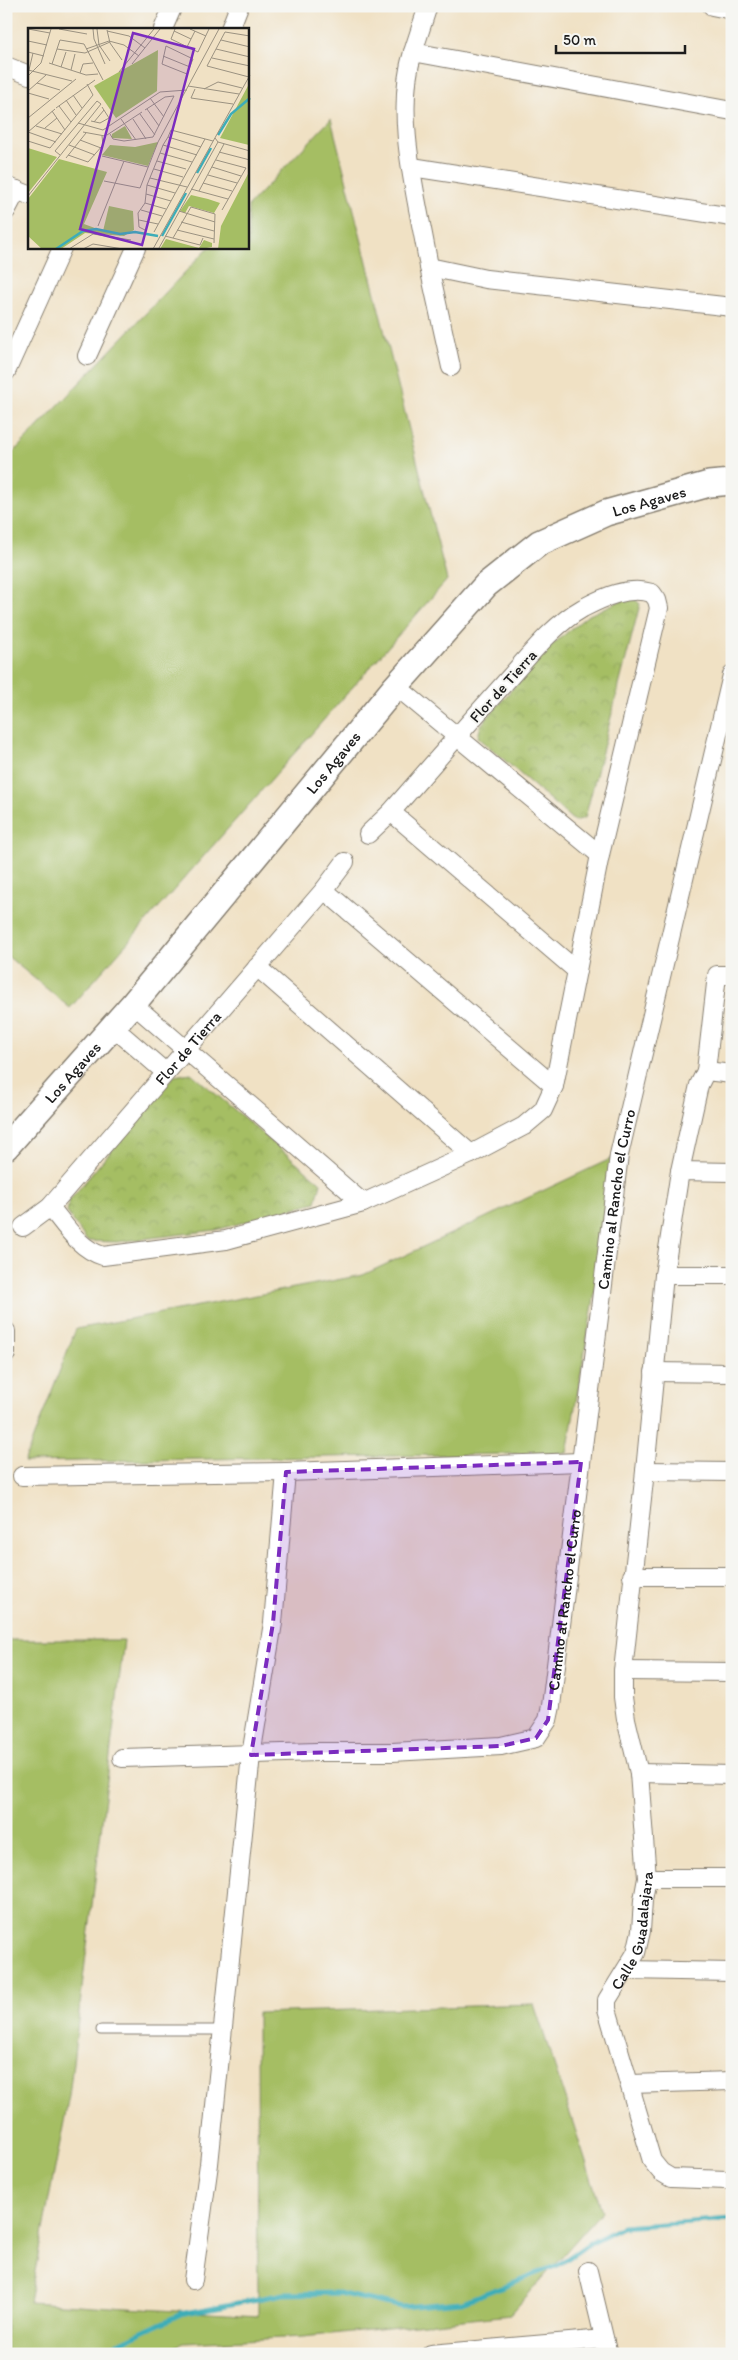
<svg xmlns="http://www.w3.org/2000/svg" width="738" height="2360" font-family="Itim,sans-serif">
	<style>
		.green { fill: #a5be64; stroke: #606d40 }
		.park { fill: url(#park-crowns); stroke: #606d40 }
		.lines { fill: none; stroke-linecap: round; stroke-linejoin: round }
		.stream { stroke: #3dadb8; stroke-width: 5 }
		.lane-casing { stroke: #867e70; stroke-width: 11 }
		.street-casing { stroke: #867e70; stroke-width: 20 }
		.secondary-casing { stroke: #867e70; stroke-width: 28 }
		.lane { stroke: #fff; stroke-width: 9 }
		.street { stroke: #fff; stroke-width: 18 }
		.secondary { stroke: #fff; stroke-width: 25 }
		.marked { fill: #7b2cbf; fill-opacity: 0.2; stroke: #7b2cbf; stroke-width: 4; stroke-dasharray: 10 6; stroke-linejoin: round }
		.labels { text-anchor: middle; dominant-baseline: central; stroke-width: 4; stroke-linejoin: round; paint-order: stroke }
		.street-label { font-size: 16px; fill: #1c1c1c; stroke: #f6f6f2 }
		.inset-river { fill: none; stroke: #3dadb8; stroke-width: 2.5 }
		.inset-road { fill: none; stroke: #9b9281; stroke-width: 1 }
		.view { fill: #7b2cbf; fill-opacity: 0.15; stroke: #7b2cbf; stroke-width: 2.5 }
		.inset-edge { fill: none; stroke: #1c1c1c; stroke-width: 2.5 }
	</style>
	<defs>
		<pattern id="park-crowns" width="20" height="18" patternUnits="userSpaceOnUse" patternTransform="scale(1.25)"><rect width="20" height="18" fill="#a5be64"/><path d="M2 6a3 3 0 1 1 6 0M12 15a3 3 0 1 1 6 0" fill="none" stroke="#8da356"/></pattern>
	</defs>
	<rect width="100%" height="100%" fill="#f6f6f2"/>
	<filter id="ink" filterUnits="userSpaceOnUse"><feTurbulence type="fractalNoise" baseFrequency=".02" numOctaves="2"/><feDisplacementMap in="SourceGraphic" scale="10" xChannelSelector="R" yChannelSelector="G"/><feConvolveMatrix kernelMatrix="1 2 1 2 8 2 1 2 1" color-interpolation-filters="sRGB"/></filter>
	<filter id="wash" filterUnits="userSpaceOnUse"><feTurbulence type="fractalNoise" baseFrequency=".0096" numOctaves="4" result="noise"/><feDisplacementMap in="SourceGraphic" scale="20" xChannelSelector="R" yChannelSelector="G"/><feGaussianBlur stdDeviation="1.12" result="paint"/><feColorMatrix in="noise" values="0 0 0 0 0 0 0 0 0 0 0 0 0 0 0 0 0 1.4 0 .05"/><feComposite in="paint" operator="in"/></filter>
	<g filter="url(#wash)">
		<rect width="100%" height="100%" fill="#f0e1c4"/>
		<!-- green -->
		<g class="green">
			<polygon points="331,119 447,580 70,1008 6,955 6,460 208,248 248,248 248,206"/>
			<polygon points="619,1155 567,1453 24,1462 76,1329 363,1275"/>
			<polygon points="6,1640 124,1640 69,2096 29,2302 258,2316 257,2013 534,2004 602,2211 510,2315 303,2337 184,2343 157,2354 6,2354"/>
		</g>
		<!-- park -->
		<g class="park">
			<polygon points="631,596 640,604 585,818 574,821 478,737 481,725 547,649 587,616"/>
			<polygon points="191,1073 321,1183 316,1202 216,1230 117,1242 87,1241 67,1212 69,1201 174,1076"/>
		</g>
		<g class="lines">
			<!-- stream -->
			<polyline class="stream" points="95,2354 181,2314 283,2294 338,2293 402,2307 462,2302 558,2265 587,2245 622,2227 732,2219"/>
		</g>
	</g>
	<g filter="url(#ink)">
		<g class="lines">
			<!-- lane casing -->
			<g class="lane-casing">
				<polyline id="lane" points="101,2030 222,2030"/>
			</g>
			<!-- street casing -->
			<g class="street-casing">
				<g id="street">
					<polyline points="712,6 732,10"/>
					<polyline points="163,29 173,6"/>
					<polyline points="230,29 239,6"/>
					<polyline points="413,52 427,9"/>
					<polyline points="6,66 29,75"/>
					<path d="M732,111L413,52C393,118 418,200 429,267L486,279L732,307"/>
					<polyline points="412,167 732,217"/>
					<polyline points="6,186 29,195"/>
					<polyline points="6,211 17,190"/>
					<polyline points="429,267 451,367"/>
					<polyline points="87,356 136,248"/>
					<polyline points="6,372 62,248"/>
					<polyline points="396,686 600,855"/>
					<polyline points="391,812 577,971"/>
					<polyline points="324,890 554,1086"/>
					<polyline points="257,967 471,1154"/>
					<polyline points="133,1004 363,1203"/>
					<polyline points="113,1027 165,1072"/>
					<polyline points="706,1071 717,975 732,975"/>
					<polyline points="680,1171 699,1085 706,1071 732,1074"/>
					<path d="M50,1207C65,1225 79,1249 103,1256L226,1240L363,1203L471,1154L524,1126L543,1110L554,1086L600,855L659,608L657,600L652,593C628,586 604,597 583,608C551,626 526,660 501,687C464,728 428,770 391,812L368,834"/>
					<path id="s1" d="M23,1227L50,1207L324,890L345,862"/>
					<polyline points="664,1275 680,1171 732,1172"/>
					<polyline points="6,1331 6,1354"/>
					<polyline points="654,1372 732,1373"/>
					<polyline points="645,1471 732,1472"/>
					<polyline points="22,1476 286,1472 581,1462"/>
					<polyline points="632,1576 732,1576"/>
					<polyline points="623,1671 732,1672"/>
					<path id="s2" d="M122,1758L317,1752H392L501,1746L536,1738L548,1720L551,1706L619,1155L732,675"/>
					<polyline points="639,1773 732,1775"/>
					<polyline points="647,1878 732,1878"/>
					<polyline points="627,1970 732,1972"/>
					<polyline points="630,2084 732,2081"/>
					<path id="s3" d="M727,2180L671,2178L661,2172L652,2161L607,2009V2000L636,1953L641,1931L643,1900L647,1878L639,1773L626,1719L623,1697V1671L645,1471L664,1275H732"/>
					<polyline points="588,2271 608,2354"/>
					<polyline points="193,2280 209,2164 251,1755 273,1623 286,1472"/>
					<polyline points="431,2354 604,2339"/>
				</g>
			</g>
			<!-- secondary casing -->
			<g class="secondary-casing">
				<g id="secondary">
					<path id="s4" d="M6,1147L133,1004L396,686L486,585L539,543L606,513L709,484L732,482"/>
				</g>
			</g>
			<!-- lane -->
			<use href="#lane" class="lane"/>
			<!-- street -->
			<use href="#street" class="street"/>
			<!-- secondary -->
			<use href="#secondary" class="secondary"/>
		</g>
	</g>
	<!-- marked area -->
	<path class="marked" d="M581,1462L548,1720L536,1738L501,1746L251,1755L273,1623L286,1472Z"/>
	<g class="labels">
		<!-- street labels -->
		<g class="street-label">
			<text stroke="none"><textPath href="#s4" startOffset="925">Los Agaves</textPath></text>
			<text transform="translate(503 686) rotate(-48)">Flor de Tierra</text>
			<text stroke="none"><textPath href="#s4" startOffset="505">Los Agaves</textPath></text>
			<text stroke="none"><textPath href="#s1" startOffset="244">Flor de Tierra</textPath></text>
			<text stroke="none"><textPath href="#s4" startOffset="100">Los Agaves</textPath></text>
			<text stroke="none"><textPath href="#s2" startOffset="962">Camino al Rancho el Curro</textPath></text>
			<text stroke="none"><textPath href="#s2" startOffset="558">Camino al Rancho el Curro</textPath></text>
			<text stroke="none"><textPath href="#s3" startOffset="325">Calle Guadalajara</textPath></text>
		</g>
	</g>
	<!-- overview -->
	<g transform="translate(28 28)">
		<rect width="221" height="221" fill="#f0e1c4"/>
		<path d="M130,22L129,63L88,90L66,58ZM221,56V117L192,110ZM130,114L120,138L74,127L82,117L107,119ZM0,120L29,129L0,165ZM31,131L79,144L56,196L75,203L81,178L105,183L106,202L96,208L57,205L33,221H14L0,208V171ZM221,144V221H190L193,198Z" fill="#a5be64"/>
		<path d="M97,98L104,111L84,110V106ZM163,167L180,171L192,175L186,185L161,178L157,185L152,183ZM138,211L171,220L176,212L184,215V219L173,221H132Z" fill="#a5be64"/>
		<path class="inset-river" d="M190,107L203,86L222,70M169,145L183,120M134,208L158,165M28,221L55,203L68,201L92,206L107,204L130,208"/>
		<path class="inset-road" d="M0,1L22,5M31,1L59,6M65,1L66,11L77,36M69,1L71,17L82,33M147,1L143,11L170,24L181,1M162,1L178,8M79,2L82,15L94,32M79,3L101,8L117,20M146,3L163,11M193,12L222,19M0,13L19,17M138,18L165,31L159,46L134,36ZM159,19L167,3M29,21L57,25L82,14M58,21L81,13L96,17L111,28M188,21L222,29M0,24L16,28M135,28L162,39M184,30L222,38M21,35L58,47L70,46M24,36L32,12L56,16L75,52M104,36L132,1M33,39L38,24M0,42L44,53M1,42L5,25M43,42L47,26M91,44L126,1M52,45L55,36L65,35M0,48L13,35L23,1M221,49L179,38L197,4L222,8M9,55L32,62M160,58L211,66M167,61L163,70L205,76M176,61L190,54L214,60M0,63L18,47M0,65L21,71M45,67L54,80M122,70L136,89M38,72L48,87M31,78L43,94M28,80L67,52M119,81L131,98M24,83L37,102M112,86L127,107M0,90L48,51M93,91L108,112M105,91L118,111M63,93L72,95L81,90L74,79M66,94L76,82M50,95L75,102L132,64L159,62M8,98L34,106M17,100L29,90M0,104L27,81M0,104L28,114M55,104L77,108M82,106L85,111L96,113L125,109L146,68L137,69L117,82M79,107L114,84M140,109L143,102L185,113M52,112L73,120M0,113L22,120L65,67L59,56M190,114L222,123M41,117L67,127M135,117L140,109L173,119M191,124L222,132M132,125L135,117L169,127M40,127L60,134L75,117L74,108M74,128L120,139M38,130L58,105M188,132L218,140L194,182M129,133L158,141M184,139L213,148M126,141L155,149M180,147L209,155M122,150L159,159M76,153L112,160L130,114L191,1M175,155L204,163M119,157L147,165M163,161L200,171M171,163L196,116M118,166L143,173M0,168L73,76L69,73L27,123L32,127M117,175L138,181M113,182L134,188M151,183L187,194M111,192L130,196M153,194L186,203M70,198L96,133M117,202L111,199L110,185L117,175L119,157L132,125L164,134M149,202L186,211M126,204L177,111M137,208L172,217L175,210M145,210L163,179L187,186L186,215M131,220L190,114L187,110M41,221L65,206L103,212M55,221L65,216L95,221M125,221L222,47"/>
		<path class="view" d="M105,5L166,21L114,217L52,201Z"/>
		<rect width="221" height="221" class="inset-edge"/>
	</g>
	<!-- margin -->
	<rect width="738" height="2360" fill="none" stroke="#f6f6f2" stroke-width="25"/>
	<!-- scale -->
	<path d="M556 45v8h129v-8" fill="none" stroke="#1c1c1c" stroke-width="2.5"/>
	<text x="563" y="45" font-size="15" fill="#1c1c1c" stroke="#f6f6f2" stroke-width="4" paint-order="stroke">50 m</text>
</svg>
